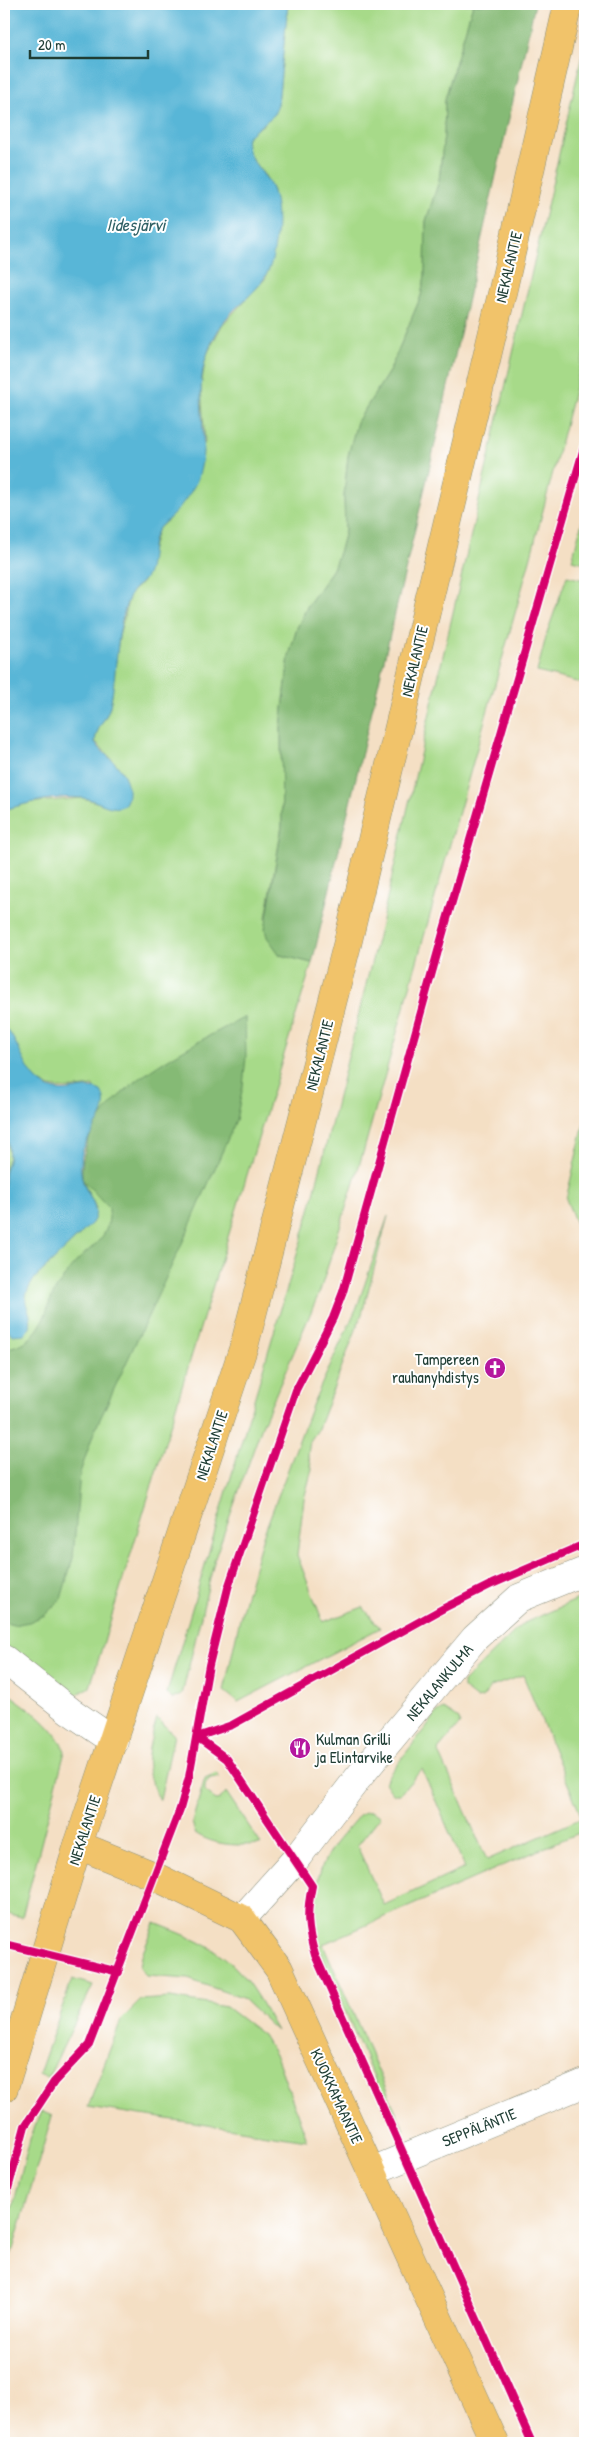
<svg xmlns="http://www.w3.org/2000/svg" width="589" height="2447" font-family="'Patrick Hand',sans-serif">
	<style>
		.green { fill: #a7da89; stroke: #638c5e }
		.forest { fill: #85ba75; stroke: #527c54 }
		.water { fill: #59b6d7; stroke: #3c7a86 }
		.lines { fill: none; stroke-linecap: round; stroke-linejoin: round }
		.minor-casing { stroke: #8a8e7c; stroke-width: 29 }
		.major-casing { stroke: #8a8e7c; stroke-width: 29 }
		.minor { stroke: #fff; stroke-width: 28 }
		.major { stroke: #f1c36a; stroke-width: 28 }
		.cycleway-casing { stroke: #fff; stroke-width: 11 }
		.cycleway { stroke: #d6006c; stroke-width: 8 }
		.labels { text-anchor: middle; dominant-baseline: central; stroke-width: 4; stroke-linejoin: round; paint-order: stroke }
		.street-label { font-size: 16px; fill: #1f3d34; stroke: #fff }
		.poi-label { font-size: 16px; fill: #1f3d34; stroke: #fff; text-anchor: end }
		.water-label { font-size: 18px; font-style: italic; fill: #306165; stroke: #fff }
	</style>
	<rect width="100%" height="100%" fill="#fff"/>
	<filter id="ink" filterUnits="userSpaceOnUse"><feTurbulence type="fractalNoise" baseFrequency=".02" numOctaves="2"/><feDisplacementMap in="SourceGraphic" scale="10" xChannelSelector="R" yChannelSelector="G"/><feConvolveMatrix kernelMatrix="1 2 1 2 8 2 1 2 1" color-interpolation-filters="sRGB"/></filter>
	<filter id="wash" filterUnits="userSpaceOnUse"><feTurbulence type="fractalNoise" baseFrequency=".0096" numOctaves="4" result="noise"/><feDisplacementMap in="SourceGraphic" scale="20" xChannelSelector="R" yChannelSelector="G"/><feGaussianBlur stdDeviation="1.12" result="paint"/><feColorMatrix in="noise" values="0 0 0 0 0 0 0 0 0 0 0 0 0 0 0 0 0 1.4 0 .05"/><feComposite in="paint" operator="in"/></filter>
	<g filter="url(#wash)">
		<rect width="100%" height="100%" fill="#f4dfc4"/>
		<!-- green -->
		<g class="green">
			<path d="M288,4H473L445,99L444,135L439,181L426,221L425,276L421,296L390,370L357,422L348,456L344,496L345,531L340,550L333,569L308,605L297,628L289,656L281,727L282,826L266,918L280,955L312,963L90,1687L76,1695L45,1679L4,1644V1324L6,1331L31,1320C23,1300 22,1296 35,1278L92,1223L96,1208L82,1179L88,1138L102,1113L93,1086C59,1090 37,1094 21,1057C16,1046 13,1035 4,1026V810L27,803L83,798L113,807L118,766L95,741C96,727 107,719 110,706L119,637L130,593L143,582L157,530L173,515L205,442L201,387L206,356L222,325L266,278L276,209L273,191L266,177L249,156L245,145L247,137L254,129L262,126L278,104Z"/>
			<polygon points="585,42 585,349 530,560 363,1153 320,1291 262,1426 215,1558 182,1695 172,1699 167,1693 309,1214 381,924"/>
			<polygon points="585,511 585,563 572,560"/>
			<polygon points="567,576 585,580 585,684 537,672 547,633"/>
			<polygon points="4,1097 9,1157 4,1174"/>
			<polygon points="585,1119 585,1246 566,1199"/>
			<polygon points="388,1216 362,1314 317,1431 310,1441 308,1454 312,1469 304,1499 297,1555 323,1622 363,1607 380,1628 238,1702 224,1691 241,1614 263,1536 313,1403 357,1307"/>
			<path d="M585,1596V1830L323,1944L404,2130L395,2121L383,2099L321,1954C313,1924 311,1884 327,1856C335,1841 350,1827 360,1814C369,1810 374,1811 380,1817L357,1846L384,1905L465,1868L422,1769L400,1794H394L385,1783L388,1776L437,1713L444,1709L459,1719L460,1724L438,1750L487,1860L582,1818L523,1675L491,1687L482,1698L477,1699L463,1688V1682L522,1624Z"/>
			<path d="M4,1690C27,1708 53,1723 65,1751L22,1917L4,1913Z"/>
			<path d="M157,1718L174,1735L160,1800C141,1768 147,1752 157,1718Z"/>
			<path d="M216,1773L220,1778C209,1775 204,1782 205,1792L216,1800L220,1799L226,1792L261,1844C237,1846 215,1846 195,1833L192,1822L205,1778Z"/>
			<path d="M155,1923C182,1934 212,1944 233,1965C252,1984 264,2008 277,2031L242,1998L188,1979L146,1976L140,1967L142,1955Z"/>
			<polygon points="72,1979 93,1985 48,2078 39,2074"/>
			<polygon points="170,1998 226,2007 263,2035 277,2058 307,2140 88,2107 121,2020 141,2000"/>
			<polygon points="41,2111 52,2116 4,2280 4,2242 30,2139"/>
		</g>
		<!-- forest -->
		<g class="forest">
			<polygon points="473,4 535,4 426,483 312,963 280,955 267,937 265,929 282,826 281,727 289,656 297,628 308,605 333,569 340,550 345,531 344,496 348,456 357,422 390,370 421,296 425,276 426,221 439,181 444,135 445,99"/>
			<path d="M245,1017L246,1057L243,1086L236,1120L185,1237L94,1432L80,1473L73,1558L61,1599L45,1615L29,1622L13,1625L4,1622V1349C16,1346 26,1344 34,1334C46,1321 47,1304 56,1289C62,1280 69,1269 77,1261C95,1243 111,1237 109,1208L82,1179C77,1096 184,1050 245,1017Z"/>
		</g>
		<!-- water -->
		<g class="water">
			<path d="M4,4H288L278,104L274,115L247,137C243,157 265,171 272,189C280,211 277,238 272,260C265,290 238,301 222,324C216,333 210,345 207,355C192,395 212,438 198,478C194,489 181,506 173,515C167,521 161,524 157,531C149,545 153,561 147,575C143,584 134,586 130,595C115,629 118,669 110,706C107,719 96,727 95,742C104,756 120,763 126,780C129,788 130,804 120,807C108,810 95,799 83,798C57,795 28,803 4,810Z"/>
			<path d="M4,1026C23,1045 24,1083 56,1090C72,1093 86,1083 101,1091C114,1112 86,1133 82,1154C81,1162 80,1170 82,1178C85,1195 103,1206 92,1223L35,1278C15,1307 34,1304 30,1328L24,1334L12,1335L4,1324V1174L9,1157L4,1097Z"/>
		</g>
	</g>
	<g filter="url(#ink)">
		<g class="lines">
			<!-- minor casing -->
			<g class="minor-casing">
				<g id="minor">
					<polyline points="4,1659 70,1711 114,1741"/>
					<polyline points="242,1919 295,1860 358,1778 475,1638 519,1598 585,1571"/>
					<polyline points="372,2171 585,2083"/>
				</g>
			</g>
			<!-- major casing -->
			<g class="major-casing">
				<g id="major">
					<polyline points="78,1845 152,1875 242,1919 279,1969 495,2443"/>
					<polyline points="4,2088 78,1845 245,1343 347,945 503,289 568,4"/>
				</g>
			</g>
			<!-- minor -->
			<use href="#minor" class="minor"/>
			<!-- major -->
			<use href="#major" class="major"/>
			<!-- cycleway casing -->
			<g class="cycleway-casing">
				<g id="cycleway">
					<path d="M197,1737L227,1759L312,1886C306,1914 307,1928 315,1955L532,2443"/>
					<polyline points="197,1737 232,1725 444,1608 492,1584 585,1544"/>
					<polyline points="4,1944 119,1972"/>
					<polyline points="4,2204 25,2126 54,2082 89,2045 180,1809 189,1777 209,1665 228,1588 296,1390 333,1318 343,1292 443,933 585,444"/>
				</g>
			</g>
			<!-- cycleway -->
			<use href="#cycleway" class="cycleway"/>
		</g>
	</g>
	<!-- icons -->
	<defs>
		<g id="church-disc" transform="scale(1.125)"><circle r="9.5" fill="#b5179e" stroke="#fff"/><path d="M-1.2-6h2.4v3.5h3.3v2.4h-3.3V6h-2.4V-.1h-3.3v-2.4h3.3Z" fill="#fff"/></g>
		<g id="restaurant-disc" transform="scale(1.125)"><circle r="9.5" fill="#b5179e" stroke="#fff"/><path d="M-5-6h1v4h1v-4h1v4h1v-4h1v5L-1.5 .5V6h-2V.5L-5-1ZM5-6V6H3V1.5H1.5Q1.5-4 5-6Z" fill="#fff"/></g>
	</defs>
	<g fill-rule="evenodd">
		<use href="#church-disc" x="495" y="1368"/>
		<use href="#restaurant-disc" x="300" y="1748"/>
	</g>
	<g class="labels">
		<!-- street labels -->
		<g class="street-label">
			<text transform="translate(508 267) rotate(-77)">NEKALANTIE</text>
			<text transform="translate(414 661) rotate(-77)">NEKALANTIE</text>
			<text transform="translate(319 1055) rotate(-76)">NEKALANTIE</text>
			<text transform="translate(211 1445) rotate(-72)">NEKALANTIE</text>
			<text transform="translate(439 1682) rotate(-50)">NEKALANKULMA</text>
			<text transform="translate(84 1830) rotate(-72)">NEKALANTIE</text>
			<text transform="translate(337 2096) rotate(65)">KUOKKAMAANTIE</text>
			<text transform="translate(479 2127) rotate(-22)">SEPPÄLÄNTIE</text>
		</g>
		<!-- poi labels -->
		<g class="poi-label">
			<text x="479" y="1359">Tampereen<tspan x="479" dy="18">rauhanyhdistys</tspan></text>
			<text x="316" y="1739" text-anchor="start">Kulman Grilli<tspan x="316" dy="18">ja Elintarvike</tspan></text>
		</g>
		<!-- water labels -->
		<g class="water-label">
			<text x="136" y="224">Iidesjärvi</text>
		</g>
	</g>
	<!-- margin -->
	<rect width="589" height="2447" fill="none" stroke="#fff" stroke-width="20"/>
	<!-- scale -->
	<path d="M30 50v8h118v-8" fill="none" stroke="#1f3d34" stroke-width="2.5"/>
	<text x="38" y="50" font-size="15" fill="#1f3d34" stroke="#ffffff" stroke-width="4" paint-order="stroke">20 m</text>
</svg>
